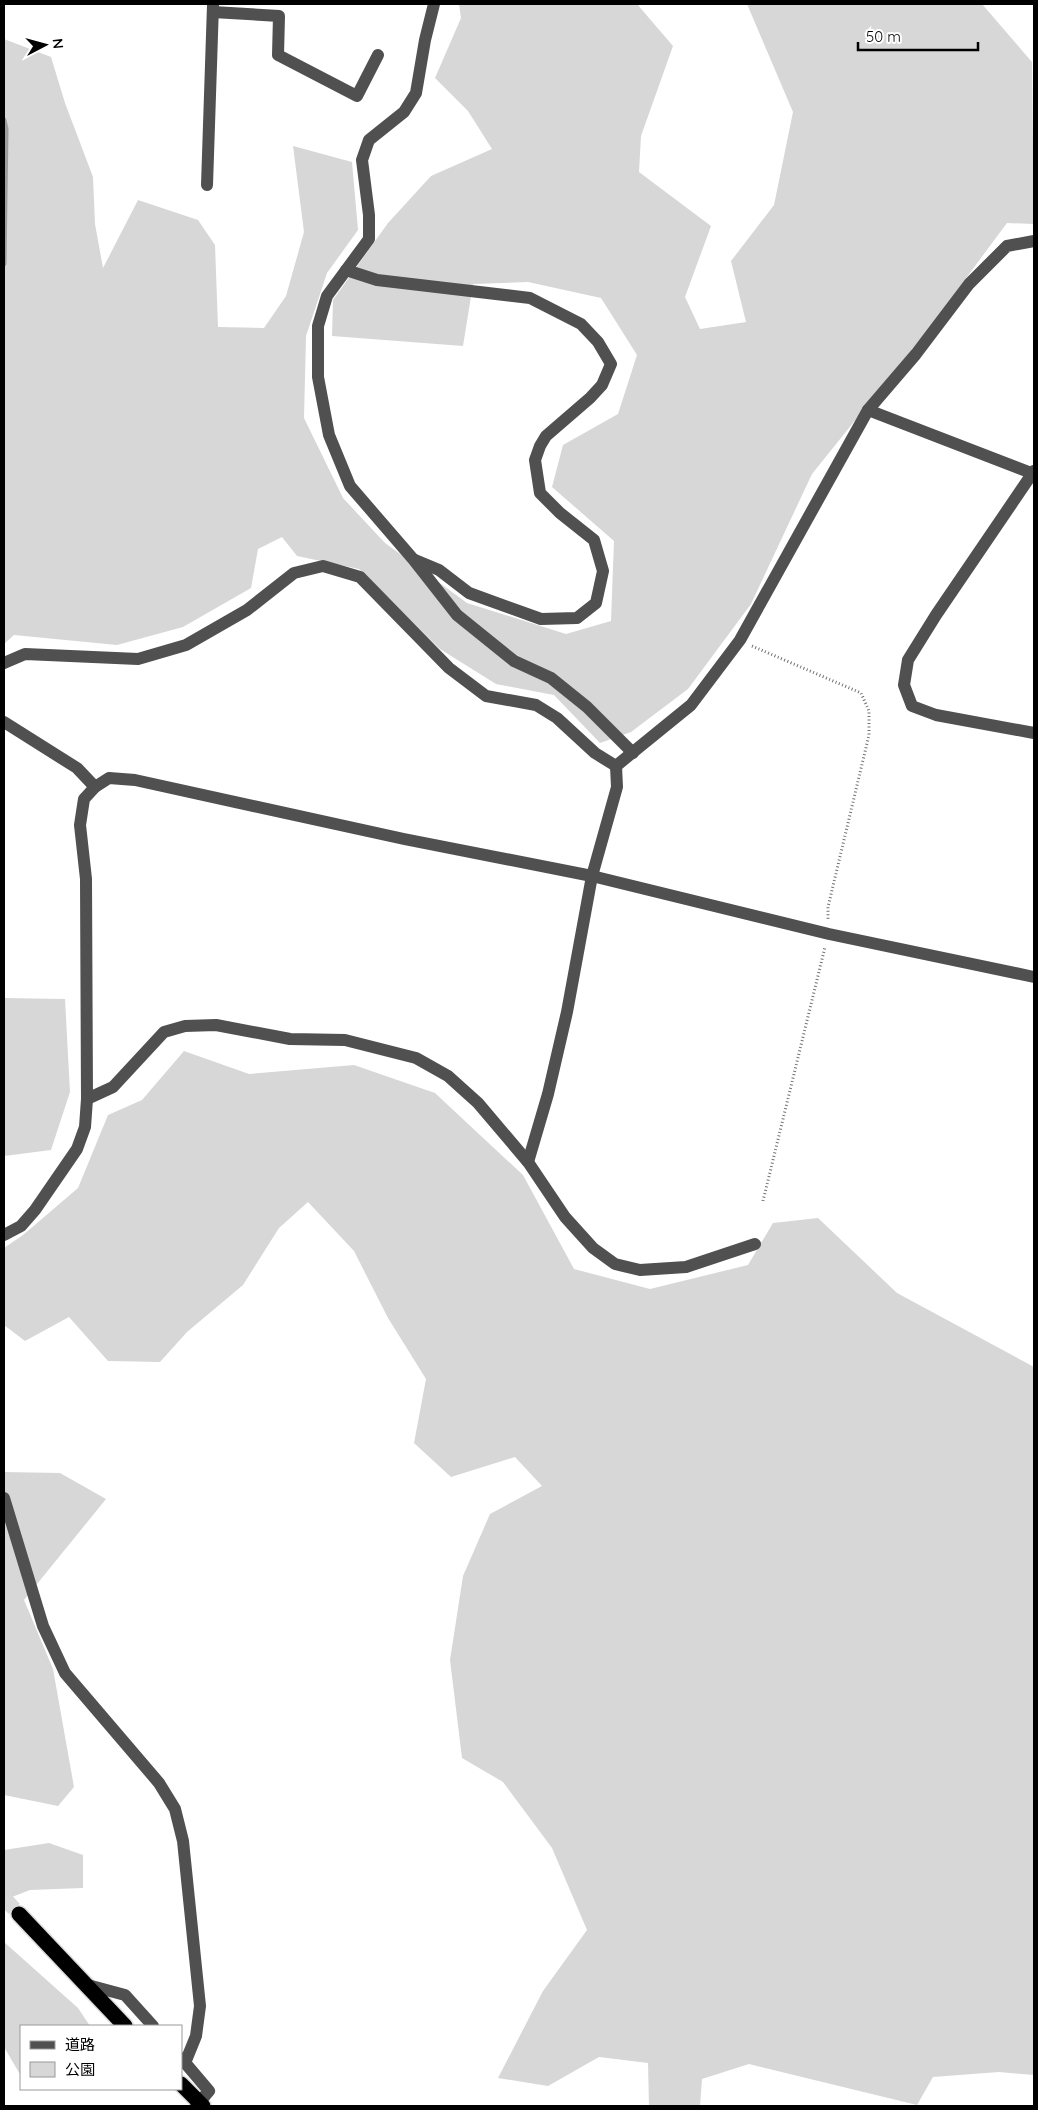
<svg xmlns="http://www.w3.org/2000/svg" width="1038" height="2110" font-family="Quicksand,'Noto Sans JP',sans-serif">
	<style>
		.green { fill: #d7d7d7 }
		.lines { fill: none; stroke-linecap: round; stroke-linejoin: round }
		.stream { stroke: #9e9e9e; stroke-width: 5 }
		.highway-tunnel { stroke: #d9d9d9; stroke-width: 15; stroke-dasharray: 15 8; stroke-linecap: butt }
		.highway-casing { stroke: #dbdbdb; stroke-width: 18 }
		.path { stroke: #727272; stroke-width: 3; stroke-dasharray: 1 2.5; stroke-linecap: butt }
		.minor { stroke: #505050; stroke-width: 12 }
		.highway { stroke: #000; stroke-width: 15 }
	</style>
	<rect width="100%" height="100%" fill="#fff"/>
	<!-- green -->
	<g class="green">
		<polygon points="459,4 637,4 673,46 641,136 639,172 711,226 685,297 700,329 746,322 731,261 774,205 793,112 747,4 982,4 1032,62 1034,224 1007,223 926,332 812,474 751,604 688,689 631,732 600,743 554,695 496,684 440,649 359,569 297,556 282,537 258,549 251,588 183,627 117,645 14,635 4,644 4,39 51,57 65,103 93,177 95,224 103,268 138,200 198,220 215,245 218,327 264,328 286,296 304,232 293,146 352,162 358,230 327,273 306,336 304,418 343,498 385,543 467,603 566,634 611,621 614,541 552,487 563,445 618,414 637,355 601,298 528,282 473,284 463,346 332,336 333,300 388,223 431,176 492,149 468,111 435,78 461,18"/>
		<polygon points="4,998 65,999 70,1092 51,1150 4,1156"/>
		<polygon points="184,1051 249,1074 354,1065 435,1093 523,1175 574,1269 650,1289 748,1265 773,1223 818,1218 897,1293 1034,1367 1034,2075 999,2072 933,2077 917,2105 749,2064 702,2079 700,2106 649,2106 648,2063 599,2057 548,2086 498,2078 543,1991 587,1930 552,1848 503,1782 462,1758 450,1660 463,1576 490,1514 542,1486 515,1457 451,1477 414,1443 426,1379 388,1318 354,1251 308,1202 279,1228 243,1285 187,1332 160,1362 108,1361 69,1317 25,1341 4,1325 4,1248 23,1235 78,1188 108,1115 142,1100"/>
		<polygon points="4,1472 60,1473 106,1499 24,1600 53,1669 74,1787 58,1806 4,1795"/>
		<polygon points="49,1843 83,1855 83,1888 30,1890 4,1900 4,1850"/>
		<polygon points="4,1942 78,2008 90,2026 21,2026 21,2076 4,2047"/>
	</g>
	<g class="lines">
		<!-- stream -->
		<polyline class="stream" points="4,120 6,129 4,264"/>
		<!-- highway-tunnel -->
		<polyline class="highway-tunnel" points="4,1898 19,1914"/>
		<!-- highway casing -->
		<g class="highway-casing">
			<g id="highway">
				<polyline points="19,1914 125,2026"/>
				<polyline points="181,2084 203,2106"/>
			</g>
		</g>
		<!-- path -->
		<g class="path">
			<polyline points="752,646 861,693 869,711 869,735 828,907 828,921"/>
			<polyline points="763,1201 825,947"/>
		</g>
		<!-- minor -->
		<g class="minor">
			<polyline points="434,4 425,40 416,93 404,112 369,140 362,160 369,215 369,239 327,296 318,326 318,377 329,435 350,486 413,559 457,615 514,661 551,678 587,707 633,753"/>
			<polyline points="213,12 279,16 278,55 357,96 378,55"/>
			<polyline points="207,185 213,5"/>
			<polyline points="346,270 377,280 530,298 581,324 598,342 611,364 602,385 590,398 546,436 540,446 535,460 540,493 560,513 594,540 603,571 596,603 577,618 541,619 469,593 439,570 415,560"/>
			<polyline points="868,410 1034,474"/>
			<polyline points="1034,471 936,615 908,660 904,685 912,706 936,715 1034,733"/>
			<polyline points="4,663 25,654 138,659 186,645 247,610 294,573 323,566 360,577 449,668 486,696 536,705 557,718 595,753 616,766"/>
			<polyline points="4,722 77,768 95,787"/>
			<polyline points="616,766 691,705 740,640 868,410 916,354 969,284 1007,246 1034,241"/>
			<polyline points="87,1099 113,1087 164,1032 185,1026 216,1025 290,1039 345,1040 416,1058 448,1076 478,1103 528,1162 565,1217 593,1248 615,1264 640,1270 686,1267 755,1244"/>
			<polyline points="528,1162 548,1094 567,1012 592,876 617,787 616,766"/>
			<polyline points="4,1235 21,1226 35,1210 77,1149 85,1127 87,1099 86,879 80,825 84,799 95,787 109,778 135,780 404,839 592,876 829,934 1034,977"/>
			<polyline points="4,1498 43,1626 65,1673 159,1783 175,1809 183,1841 200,2006 196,2036 185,2063"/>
			<polyline points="84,1984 125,1995 153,2026"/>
			<polyline points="181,2058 209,2091 196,2106"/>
		</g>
		<!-- highway -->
		<use href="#highway" class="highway"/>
	</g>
	<!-- border -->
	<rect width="1038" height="2110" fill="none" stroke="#000000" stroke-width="10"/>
	<!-- legend -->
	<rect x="20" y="2025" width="162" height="65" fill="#ffffff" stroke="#999999"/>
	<rect x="30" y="2041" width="25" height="8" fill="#505050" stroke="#999999"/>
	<text x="65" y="2050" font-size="15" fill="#000000">道路</text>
	<rect x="30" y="2062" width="25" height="15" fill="#d7d7d7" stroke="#999999"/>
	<text x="65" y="2075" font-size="15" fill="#000000">公園</text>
	<!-- north arrow -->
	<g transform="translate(45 45) rotate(84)" stroke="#ffffff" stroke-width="4" paint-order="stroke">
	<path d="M0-4L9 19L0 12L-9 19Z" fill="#000000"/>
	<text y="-8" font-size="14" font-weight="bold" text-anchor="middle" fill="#000000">N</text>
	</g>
	<!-- scale -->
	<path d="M858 42v8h120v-8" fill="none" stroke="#000000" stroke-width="2.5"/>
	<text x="866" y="42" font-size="15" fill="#000000" stroke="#ffffff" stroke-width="4" paint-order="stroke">50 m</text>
</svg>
